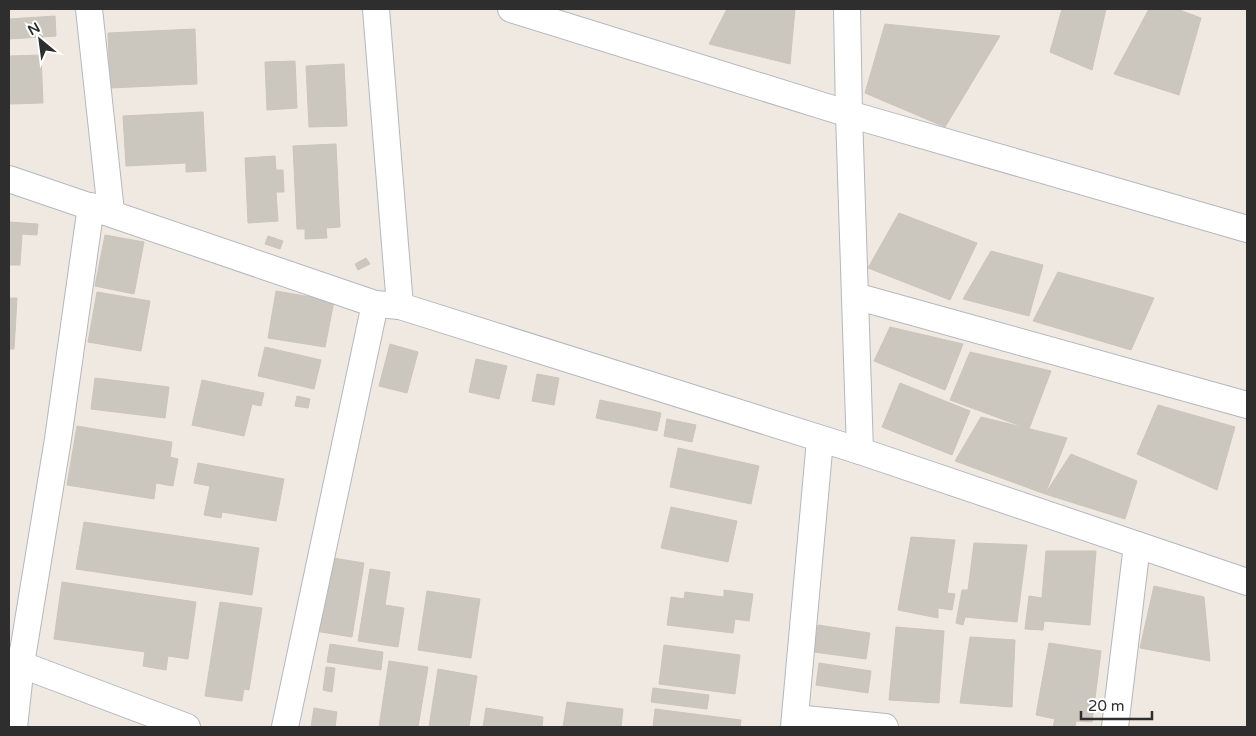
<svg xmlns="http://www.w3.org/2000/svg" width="1256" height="736" font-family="'Varela Round',sans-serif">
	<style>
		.building { fill: #cbc7bf; stroke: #cbc5ba }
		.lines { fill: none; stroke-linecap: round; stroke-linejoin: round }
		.minor-casing { stroke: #b4b7c1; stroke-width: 28 }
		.minor { stroke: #fff; stroke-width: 26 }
	</style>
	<rect width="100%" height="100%" fill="#efe9e1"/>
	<!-- building -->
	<g class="building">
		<polygon points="727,9 795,9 790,64 709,44"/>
		<polygon points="1062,9 1106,9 1092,70 1050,52"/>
		<polygon points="1149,9 1177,9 1201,18 1179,95 1114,74"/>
		<polygon points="55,16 56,36 9,39 9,19"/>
		<polygon points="885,24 1000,36 945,127 865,93"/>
		<polygon points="195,29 197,84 110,88 108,33"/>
		<polygon points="41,55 43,103 9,104 9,56"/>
		<polygon points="295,61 297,108 267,110 265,62"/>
		<polygon points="344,64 347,126 309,127 306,66"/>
		<polygon points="203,112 206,171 186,172 186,163 126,166 123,116"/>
		<polygon points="336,144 340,227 326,228 327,238 305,239 305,229 297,229 293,146"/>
		<polygon points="275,156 276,170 283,170 284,192 276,192 278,221 248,223 245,158"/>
		<polygon points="899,213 977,243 950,300 868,268"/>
		<polygon points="9,222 38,224 37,235 22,234 20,265 9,265"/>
		<polygon points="105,235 144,242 134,294 95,286"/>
		<polygon points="268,236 283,241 280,249 265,244"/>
		<polygon points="991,251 1043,265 1029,316 963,299"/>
		<polygon points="366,258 370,264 358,270 355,264"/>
		<polygon points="1058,272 1154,298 1131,350 1033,321"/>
		<polygon points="276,291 334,301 325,347 268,338"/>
		<polygon points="97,292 150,301 141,351 88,342"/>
		<polygon points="9,298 17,298 14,349 9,349"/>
		<polygon points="890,327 963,344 945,390 874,361"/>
		<polygon points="390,344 418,352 407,393 379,386"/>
		<polygon points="265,347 321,360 314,389 258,376"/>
		<polygon points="970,352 1051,371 1029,429 950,400"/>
		<polygon points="476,359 507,366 499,399 469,392"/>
		<polygon points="537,374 559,378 554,405 532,401"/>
		<polygon points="95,378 169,387 165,418 91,409"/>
		<polygon points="202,380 264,393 261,406 252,404 244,436 192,425"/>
		<polygon points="900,383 970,411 952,455 882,427"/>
		<polygon points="297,396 310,399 308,408 295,406"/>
		<polygon points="600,400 661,413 657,431 596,418"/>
		<polygon points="1158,405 1235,427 1217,490 1137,454"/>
		<polygon points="981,417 1067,438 1045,494 955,461"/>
		<polygon points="667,419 696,425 692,442 664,436"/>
		<polygon points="77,426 172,442 170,457 178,459 173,486 156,483 154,499 67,485"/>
		<polygon points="678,448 759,466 751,504 670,487"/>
		<polygon points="1071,454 1137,481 1125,519 1045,494"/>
		<polygon points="198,463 284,479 276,521 222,512 221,518 204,515 210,486 194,483"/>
		<polygon points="671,507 737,521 728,562 661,548"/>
		<polygon points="84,522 259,548 252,595 76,569"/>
		<polygon points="911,537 955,540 947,593 955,594 952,610 938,608 938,618 898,610"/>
		<polygon points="974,543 1027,545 1017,622 965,617 963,625 956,623 962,590 968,590"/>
		<polygon points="1046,551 1096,551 1090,625 1044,621 1043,630 1025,629 1029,596 1042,598"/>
		<polygon points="327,557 364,563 352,637 315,631"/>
		<polygon points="370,569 390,572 385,605 404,608 398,647 358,641"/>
		<polygon points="62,582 196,602 188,659 168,656 166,670 143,666 145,652 54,639"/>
		<polygon points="1154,586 1204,597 1210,661 1140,648"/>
		<polygon points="724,590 753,594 749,621 735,619 733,633 667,625 671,597 684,599 685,592 724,597"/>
		<polygon points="427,591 480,599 471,658 418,650"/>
		<polygon points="220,602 262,608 249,690 244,689 242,701 205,696"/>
		<polygon points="818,625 870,633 866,659 814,652"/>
		<polygon points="896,627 944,631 939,703 889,700"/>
		<polygon points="970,637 1015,640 1012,707 960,703"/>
		<polygon points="1049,643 1101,651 1092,722 1076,721 1075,727 1053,727 1055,719 1036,715"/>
		<polygon points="330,644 383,652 381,670 327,662"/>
		<polygon points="664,645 740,655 735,694 659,684"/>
		<polygon points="389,661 428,667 418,727 379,727"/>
		<polygon points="819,663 871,671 868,693 816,685"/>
		<polygon points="326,667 335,668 332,692 323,690"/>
		<polygon points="438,669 477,676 469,727 429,727"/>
		<polygon points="653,688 709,695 707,709 651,702"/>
		<polygon points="567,702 623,709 621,727 563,727"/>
		<polygon points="314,708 337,712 335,727 311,727"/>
		<polygon points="486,708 543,717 542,727 483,727"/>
		<polygon points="655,709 741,720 740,727 653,727"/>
	</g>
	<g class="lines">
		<!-- minor casing -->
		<g class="minor-casing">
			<g id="minor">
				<polyline points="89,9 111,212"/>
				<polyline points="376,9 400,306"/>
				<polyline points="511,9 849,114 1247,229"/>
				<polyline points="847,9 849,114 860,451"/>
				<polyline points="9,179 375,304 400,306 860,451 1247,582"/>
				<polyline points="855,296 1247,405"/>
				<polyline points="9,660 187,727"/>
				<polyline points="795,718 885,727"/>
				<polyline points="14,727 21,664 58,439 91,206"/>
				<polyline points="285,727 375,304"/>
				<polyline points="794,727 820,440"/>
				<polyline points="1115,727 1137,545"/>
			</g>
		</g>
		<!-- minor -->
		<use href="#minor" class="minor"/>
	</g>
	<!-- border -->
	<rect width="1256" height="736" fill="none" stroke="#2e2e2e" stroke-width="20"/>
	<!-- north arrow -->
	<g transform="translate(40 40) rotate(331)" stroke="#ffffff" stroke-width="4" paint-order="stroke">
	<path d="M0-4L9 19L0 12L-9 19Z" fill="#2e2e2e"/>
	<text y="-8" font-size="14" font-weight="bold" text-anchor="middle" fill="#2e2e2e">N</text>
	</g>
	<!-- scale -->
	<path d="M1081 711v8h71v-8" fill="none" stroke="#2e2e2e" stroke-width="2.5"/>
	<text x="1088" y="711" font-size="15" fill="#2e2e2e" stroke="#ffffff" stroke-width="4" paint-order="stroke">20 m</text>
</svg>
